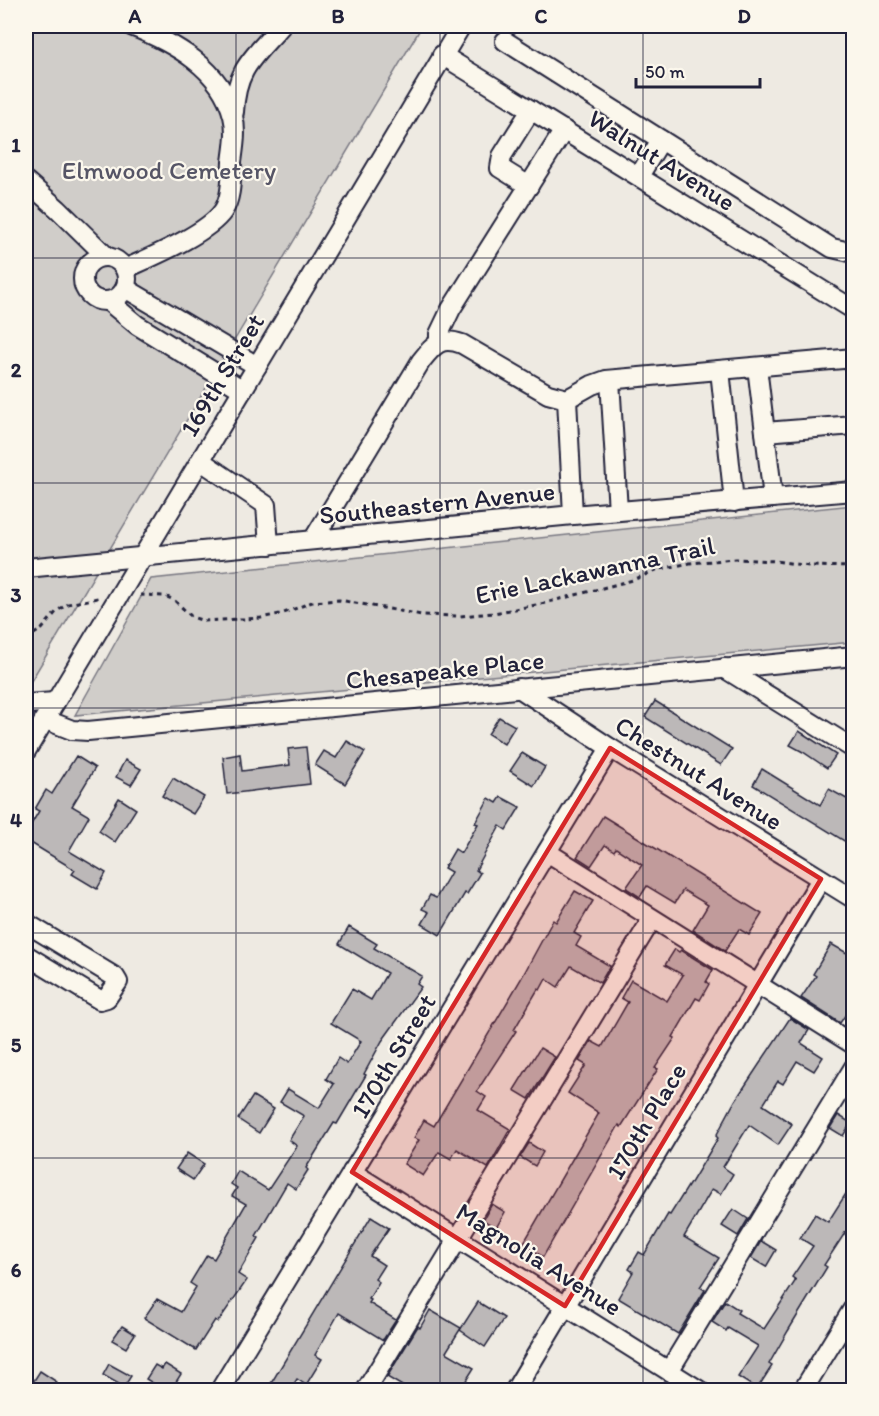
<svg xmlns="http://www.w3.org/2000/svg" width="879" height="1416" font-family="Itim,sans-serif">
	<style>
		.green { fill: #d0cdc9; stroke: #797882; stroke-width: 1.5 }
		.building { fill: #bcb8b8; stroke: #22223b; stroke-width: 1.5 }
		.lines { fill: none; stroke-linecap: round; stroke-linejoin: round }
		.minor-casing { stroke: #22223b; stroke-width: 22 }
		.path { stroke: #22223b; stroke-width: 3; stroke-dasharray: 4.5 4.5; stroke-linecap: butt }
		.minor { stroke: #fbf7ec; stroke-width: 18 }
		.marked { fill: #d62828; fill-opacity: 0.2; stroke: #d62828; stroke-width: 4.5; stroke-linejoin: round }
		.grid { fill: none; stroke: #22223b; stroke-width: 1.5; stroke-opacity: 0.55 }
		.labels { text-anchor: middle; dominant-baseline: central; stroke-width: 4.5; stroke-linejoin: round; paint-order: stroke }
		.street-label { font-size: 26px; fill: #22223b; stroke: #fbf7ec }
		.park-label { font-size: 26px; fill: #565566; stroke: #fbf7ec }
		.neatline { fill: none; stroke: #22223b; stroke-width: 2 }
		.grid-label { font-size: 20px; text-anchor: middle; font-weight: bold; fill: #22223b }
	</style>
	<rect width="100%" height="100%" fill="#eeeae2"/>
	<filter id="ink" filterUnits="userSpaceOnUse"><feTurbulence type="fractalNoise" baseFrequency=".0167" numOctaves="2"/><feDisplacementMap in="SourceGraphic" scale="12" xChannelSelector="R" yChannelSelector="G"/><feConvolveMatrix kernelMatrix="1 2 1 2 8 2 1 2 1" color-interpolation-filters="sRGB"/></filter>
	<g filter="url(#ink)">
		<!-- green -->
		<g class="green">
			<polygon points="26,26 422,26 31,681 26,681"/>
			<polygon points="853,505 853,642 75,715 151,579"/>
		</g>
		<!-- building -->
		<g class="building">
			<polygon points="655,701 732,749 721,765 645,717"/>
			<polygon points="499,717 515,726 504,744 488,734"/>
			<polygon points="799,731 836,755 827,768 803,752 790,745"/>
			<polygon points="347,741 365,752 345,784 315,765 324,751 336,758"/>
			<polygon points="306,747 310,784 227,794 223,757 240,754 242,771 290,765 288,749"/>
			<polygon points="522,753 545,767 534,786 510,771"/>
			<polygon points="76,756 95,768 72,806 89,816 69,851 106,873 97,889 72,874 75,870 26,840 26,833 39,811 35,809 46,790 52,794"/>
			<polygon points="125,760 141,769 131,785 116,777"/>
			<polygon points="762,769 820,805 829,789 854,803 854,847 753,785"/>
			<polygon points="173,778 204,797 193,814 162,796"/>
			<polygon points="501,797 520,807 506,830 500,826 476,870 480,873 467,894 465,893 440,935 422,924 429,912 422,909 430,895 436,898 451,872 444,868 455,849 461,853 478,824 475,823 489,798 497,803"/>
			<polygon points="119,798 136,809 115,842 99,831"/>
			<polygon points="603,816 762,914 749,935 739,929 725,951 693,930 708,905 683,890 675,903 647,886 640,897 626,888 642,865 616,848 614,851 605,845 591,866 577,857"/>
			<polygon points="575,891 593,901 574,933 581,937 576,946 610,966 600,983 571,966 558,987 546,979 540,990 538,989 514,1030 516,1031 477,1091 486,1097 478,1110 510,1129 488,1168 457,1149 451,1159 439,1152 423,1176 404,1164 419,1140 414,1138 424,1120 434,1126 521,979 553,920 556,922"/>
			<polygon points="349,927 377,944 374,948 422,976 417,984 421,987 382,1041 364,1074 366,1075 337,1124 334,1123 306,1168 308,1170 296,1189 287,1183 256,1236 259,1238 238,1274 247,1280 218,1322 215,1320 196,1350 144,1318 157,1299 181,1312 196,1287 190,1283 207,1255 214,1259 246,1204 232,1196 237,1188 231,1184 238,1171 268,1190 297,1146 289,1140 304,1116 280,1102 288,1089 319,1108 334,1084 326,1079 338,1058 347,1064 361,1041 331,1023 352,989 371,1000 387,973 339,944"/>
			<polygon points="831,944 854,957 854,1002 840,1023 801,998 816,976 813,974"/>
			<polygon points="675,949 679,952 681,950 713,970 706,982 709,984 700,1000 696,998 673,1037 675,1038 655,1068 658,1069 621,1127 619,1125 543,1257 523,1244 599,1113 568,1093 586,1065 579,1061 591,1041 602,1047 628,1002 621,998 631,980 667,1001 683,975 665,965"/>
			<polygon points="790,1018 809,1030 801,1043 823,1057 814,1071 797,1061 783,1084 778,1081 763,1105 792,1124 778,1145 749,1125 723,1167 733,1174 721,1194 712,1189 684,1237 719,1258 700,1287 705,1290 678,1334 618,1298 633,1272 629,1269 639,1252 644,1255 668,1214 670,1215 690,1183 691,1183 718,1138 716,1136 735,1101"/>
			<polygon points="540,1048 555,1057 529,1099 514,1090"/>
			<polygon points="253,1096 274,1109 259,1133 238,1119"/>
			<polygon points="838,1115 851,1123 843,1136 830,1128"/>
			<polygon points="529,1143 543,1152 535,1166 520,1157"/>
			<polygon points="187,1153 204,1164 193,1180 176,1169"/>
			<polygon points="854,1181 854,1219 824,1265 827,1267 788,1331 769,1364 772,1366 757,1389 738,1377 758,1346 728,1328 726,1331 712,1322 725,1301 739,1310 737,1313 764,1329 796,1280 792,1277 813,1246 800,1238 815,1214 828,1222"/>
			<polygon points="492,1204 505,1212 496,1228 483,1220"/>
			<polygon points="733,1209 748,1219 738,1236 722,1226"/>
			<polygon points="371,1217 389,1228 370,1256 384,1265 375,1279 379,1282 369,1299 371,1300 369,1303 396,1320 383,1340 339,1313 315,1355 322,1359 306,1385 297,1379 290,1390 267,1390"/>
			<polygon points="761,1241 776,1250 766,1267 751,1258"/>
			<polygon points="478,1302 504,1318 485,1347 460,1330"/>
			<polygon points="430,1310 461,1328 446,1352 474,1368 460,1390 409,1390 387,1377 418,1326 420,1328"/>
			<polygon points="122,1326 135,1334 126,1348 112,1340"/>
			<polygon points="109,1364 131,1376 124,1387 103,1375"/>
			<polygon points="165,1364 181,1374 171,1390 164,1390 146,1379 155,1365 162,1369"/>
			<polygon points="40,1371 57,1382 52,1390 28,1390"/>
		</g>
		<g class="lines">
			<!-- minor casing -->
			<g class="minor-casing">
				<g id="minor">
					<polyline points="505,41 832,248 854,253"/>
					<polyline points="442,55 854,310"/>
					<path d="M234,112C236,68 254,57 281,26"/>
					<polyline points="639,176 661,140"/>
					<polyline points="26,181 58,209 107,257"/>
					<polyline points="529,186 500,168 502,156 531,110"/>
					<circle cx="105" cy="279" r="22"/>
					<path d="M125,269C151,257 207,234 223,211C232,197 231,177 232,162C234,147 237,131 233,116C221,68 174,43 131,26"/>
					<polyline points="125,288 257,366"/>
					<polyline points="108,301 137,325 243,390"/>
					<polyline points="439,342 439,334 451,309 564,130"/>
					<polyline points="757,367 773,498"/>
					<polyline points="720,370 734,502"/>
					<polyline points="610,380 618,511"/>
					<polyline points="567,399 573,515"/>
					<polyline points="765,432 854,425"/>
					<polyline points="201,461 266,505 269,545"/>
					<path d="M313,540L421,361C434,345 440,336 462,344L548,394L567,399L592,385L606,380L854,358"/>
					<polyline points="26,568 573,515 854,491"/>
					<polyline points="724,668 854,749"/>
					<polyline points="519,688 610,748 854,899"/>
					<polyline points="26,704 55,702"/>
					<polyline points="44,719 72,730 88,731 854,656"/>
					<polyline points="26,751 461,26"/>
					<polyline points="547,852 854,1045"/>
					<polyline points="26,923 115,977 118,982 107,998 100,1000 26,955"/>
					<polyline points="352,1172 699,1390"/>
					<polyline points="669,1371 854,1067"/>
					<polyline points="220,1390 610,748"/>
					<polyline points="366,1390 652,919"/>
					<polyline points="515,1390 821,879"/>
					<polyline points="803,1390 854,1307"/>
				</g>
			</g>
			<!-- path -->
			<g class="path">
				<polyline points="140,595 165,596 174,600 192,617 204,621 261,618 284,613 312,602 339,600 422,615 460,616 494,613 541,604 633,580 656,570 690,563 735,559 776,561 809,566 854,567"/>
				<polyline points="26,639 42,629 57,611 68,604 98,598"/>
			</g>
			<!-- minor -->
			<use href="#minor" class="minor"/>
		</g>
	</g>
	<!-- marked area -->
	<path class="marked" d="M610,748L821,879L565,1306L352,1172Z"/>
	<!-- grid -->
	<path class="grid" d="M236,26V1390M440,26V1390M643,26V1390M26,258H854M26,483H854M26,708H854M26,933H854M26,1158H854"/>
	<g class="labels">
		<!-- street labels -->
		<g class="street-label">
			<text transform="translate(662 160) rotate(32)">Walnut Avenue</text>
			<text transform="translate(222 375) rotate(-59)">169th Street</text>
			<text transform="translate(437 503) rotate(-6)">Southeastern Avenue</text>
			<text transform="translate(595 570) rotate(-12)">Erie Lackawanna Trail</text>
			<text transform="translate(445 670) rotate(-6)">Chesapeake Place</text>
			<text transform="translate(699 773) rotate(32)">Chestnut Avenue</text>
			<text transform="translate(393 1056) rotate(-59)">170th Street</text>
			<text transform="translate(646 1121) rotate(-59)">170th Place</text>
			<text transform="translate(539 1259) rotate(32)">Magnolia Avenue</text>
		</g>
		<!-- park labels -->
		<g class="park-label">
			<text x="169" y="170">Elmwood Cemetery</text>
		</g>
	</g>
	<!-- margin -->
	<rect width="879" height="1416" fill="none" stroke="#fbf7ec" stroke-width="66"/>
	<!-- scale -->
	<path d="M636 78v9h124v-9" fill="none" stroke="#22223b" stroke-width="3"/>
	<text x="645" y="78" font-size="18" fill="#22223b" stroke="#fbf7ec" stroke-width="4.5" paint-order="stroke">50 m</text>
	<rect x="33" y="33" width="813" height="1350" class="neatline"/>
	<g class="grid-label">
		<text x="135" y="23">A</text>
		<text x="338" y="23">B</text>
		<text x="541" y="23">C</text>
		<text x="744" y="23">D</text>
		<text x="16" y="152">1</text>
		<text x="16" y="377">2</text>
		<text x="16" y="602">3</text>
		<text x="16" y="827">4</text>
		<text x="16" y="1052">5</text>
		<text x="16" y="1277">6</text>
	</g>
</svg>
